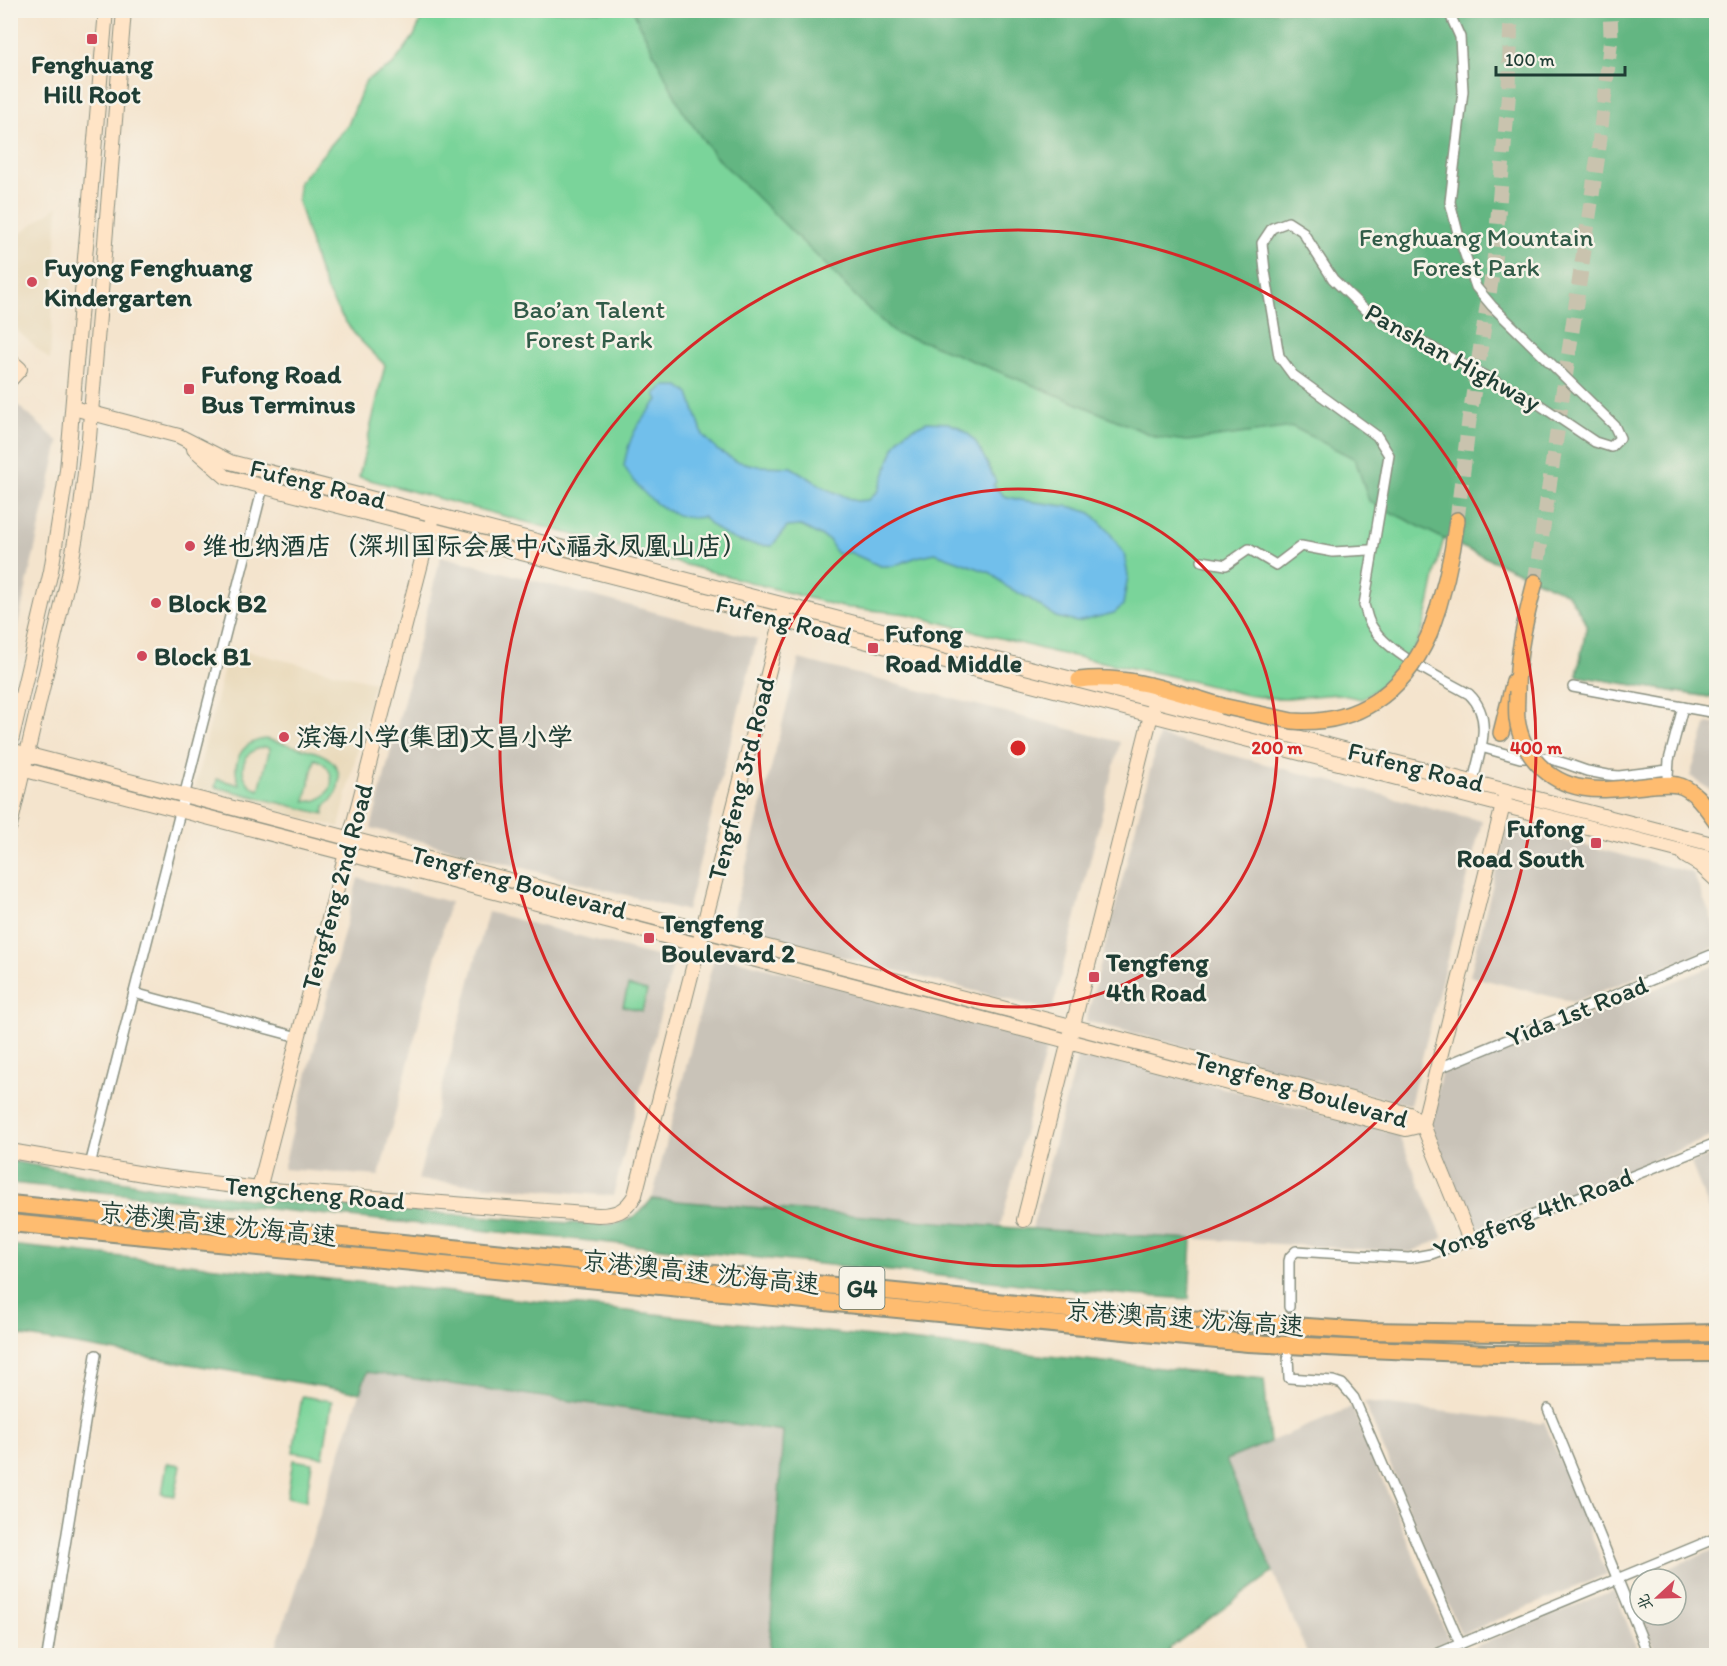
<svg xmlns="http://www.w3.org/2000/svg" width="1727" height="1666" font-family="Itim,'LXGW WenKai TC',sans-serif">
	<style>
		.built { fill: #e9d9ba }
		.industrial { fill: #c9c3b8 }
		.green { fill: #7ad49a; stroke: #4c8867; stroke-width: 1.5; fill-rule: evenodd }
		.forest { fill: #63b682; stroke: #417a5b; stroke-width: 1.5 }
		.water { fill: #71bfeb; stroke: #487e90; stroke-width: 1.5 }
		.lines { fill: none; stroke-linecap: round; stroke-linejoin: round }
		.street-tunnel { stroke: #c9c3ae; stroke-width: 9; stroke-dasharray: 9 4.5; stroke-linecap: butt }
		.primary-tunnel { stroke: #c9c3ae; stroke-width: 15; stroke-dasharray: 15 8; stroke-linecap: butt }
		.street-casing { stroke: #8a9080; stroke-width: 12 }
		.secondary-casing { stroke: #8a9080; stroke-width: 16 }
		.primary-casing { stroke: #8a9080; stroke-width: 18 }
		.highway-casing { stroke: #8a9080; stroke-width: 20 }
		.street { stroke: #fff; stroke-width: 9 }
		.secondary { stroke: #ffe4c6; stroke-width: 14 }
		.primary { stroke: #febc70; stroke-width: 15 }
		.highway { stroke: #febc70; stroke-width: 16 }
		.primary-bridge-casing { stroke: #8a9080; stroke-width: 18; stroke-linecap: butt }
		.primary-bridge { stroke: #febc70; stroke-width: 15 }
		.ring { fill: none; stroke: #d62828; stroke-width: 3 }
		.poi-dot { fill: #d1495b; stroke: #f7f3e8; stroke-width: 2 }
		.labels { text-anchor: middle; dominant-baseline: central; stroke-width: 5; stroke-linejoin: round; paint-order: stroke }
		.shield { fill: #f7f3e8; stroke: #60746a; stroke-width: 1.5 }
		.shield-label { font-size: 24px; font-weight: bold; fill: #1f3d34 }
		.poi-label { font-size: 26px; font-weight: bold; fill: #1f3d34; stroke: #f7f3e8; text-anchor: start }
		.park-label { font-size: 26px; fill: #315b48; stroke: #f7f3e8 }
		.street-label { font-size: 26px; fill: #1f3d34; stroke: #f7f3e8 }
		.centre { fill: #d62828; stroke: #f7f3e8; stroke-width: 3 }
		.ring-label { font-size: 18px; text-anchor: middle; font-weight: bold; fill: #d62828; stroke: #f7f3e8; stroke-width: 5; stroke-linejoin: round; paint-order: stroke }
	</style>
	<rect width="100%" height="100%" fill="#f7f3e8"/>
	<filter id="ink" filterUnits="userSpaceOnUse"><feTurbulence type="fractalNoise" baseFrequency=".0167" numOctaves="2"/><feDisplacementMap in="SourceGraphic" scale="12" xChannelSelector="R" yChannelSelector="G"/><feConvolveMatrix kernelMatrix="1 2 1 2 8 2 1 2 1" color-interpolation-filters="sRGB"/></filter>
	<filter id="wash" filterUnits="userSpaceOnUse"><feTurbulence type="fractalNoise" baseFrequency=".008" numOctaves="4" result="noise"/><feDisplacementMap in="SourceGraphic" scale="24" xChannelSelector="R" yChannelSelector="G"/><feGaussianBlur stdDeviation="1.35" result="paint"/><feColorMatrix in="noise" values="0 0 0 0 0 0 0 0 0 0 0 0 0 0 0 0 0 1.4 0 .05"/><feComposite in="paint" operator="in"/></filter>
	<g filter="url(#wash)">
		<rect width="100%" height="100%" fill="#f4e4cd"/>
		<!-- built -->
		<g class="built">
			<polygon points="58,206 50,360 11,325 11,240"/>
			<polygon points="229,647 374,682 339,827 194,791"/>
		</g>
		<!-- industrial -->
		<g class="industrial">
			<polygon points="11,399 59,442 11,655"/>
			<polygon points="441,556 757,639 687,911 371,828"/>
			<polygon points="799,659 1120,742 1052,1011 730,928"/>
			<polygon points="1707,723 1716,724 1716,797 1713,792 1690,776"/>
			<polygon points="1159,736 1482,821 1410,1105 1086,1021"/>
			<polygon points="1507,826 1693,873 1716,929 1716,947 1573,1002 1470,976"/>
			<polygon points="358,878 450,902 379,1176 283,1169"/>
			<polygon points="488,912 674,961 613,1196 418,1180"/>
			<polygon points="715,954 1048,1042 1000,1227 652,1199"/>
			<polygon points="1716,965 1716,1135 1472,1231 1430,1125 1441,1073"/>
			<polygon points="1079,1050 1398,1134 1443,1238 1411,1252 1032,1229"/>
			<polygon points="1716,1153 1716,1227 1691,1163"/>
			<polygon points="367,1372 783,1431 769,1655 273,1656"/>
			<polygon points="1364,1402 1538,1423 1544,1421 1607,1574 1461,1635"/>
			<polygon points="1352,1407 1449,1640 1412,1655 1308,1655 1226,1460"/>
			<polygon points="1716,1549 1716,1655 1657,1655 1641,1615 1676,1615 1676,1579 1641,1579"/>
			<polygon points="1614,1590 1640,1655 1453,1655 1471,1648"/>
		</g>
		<!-- green -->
		<g class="green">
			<path d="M425,11H1716V698L1577,676L1587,624L1568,594L1444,539C1430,581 1431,639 1399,671C1387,683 1374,691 1361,699L1338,694L1288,698H1268L1247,695L1171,676L1053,652L908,614L842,607L359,477L385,365L356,336L340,314L327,291L317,265L298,201L299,182L348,125L366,80L392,66L414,36Z"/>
			<path d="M265,739C276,741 286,744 297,747C316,751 341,757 339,782C338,792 333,800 325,806L324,814L215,787L217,779L240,785C230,764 240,742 265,739ZM265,747L270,748L259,790C235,781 239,750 265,747ZM315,759C342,769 334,804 305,801Z"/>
			<polygon points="628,986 647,991 642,1011 623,1006"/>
			<polygon points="302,1396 332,1401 323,1457 293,1452"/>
			<polygon points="293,1460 312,1463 306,1501 287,1497"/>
			<polygon points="167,1463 181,1465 175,1496 162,1494"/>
		</g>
		<!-- forest -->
		<g class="forest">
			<polygon points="633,11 1716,11 1716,698 1577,676 1587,624 1568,594 1444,539 1369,501 1355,459 1293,427 1187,441 1156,437 1057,395 928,343 896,334 863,304 824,263 714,155 682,110"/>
			<path d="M11,1161L153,1187L258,1200L598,1225C623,1225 636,1219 652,1199L1000,1227L1192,1239L1189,1299L1129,1295L11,1183Z"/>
			<polygon points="10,1245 1264,1379 1270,1442 1226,1460 1273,1572 1170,1648 1167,1655 769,1655 783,1431 367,1372 360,1393 11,1334"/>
		</g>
		<!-- water -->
		<path class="water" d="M664,386H679L689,394L703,435L717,450L736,461L758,466L791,467L827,489L856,501L869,500L879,490L894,448L900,438L907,431L927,422L948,423L958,427L967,433L975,441L986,461L996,482L993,485L1004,496L1020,500L1072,507L1091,513L1107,529L1124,553L1128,576L1123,605L1114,613L1077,622L1056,617L1030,599L1007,587L991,573L935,553L917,557L893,566H880L849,552L837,554L829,540L801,526L787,527L772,546C742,545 724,539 703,517C670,523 639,493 624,466C629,435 638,423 658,400L655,394Z"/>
	</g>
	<g filter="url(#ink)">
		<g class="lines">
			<!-- street-tunnel -->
			<polyline class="street-tunnel" points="1288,1347 1289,1307"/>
			<!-- primary-tunnel -->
			<g class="primary-tunnel">
				<polyline points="1457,520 1469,421 1494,263 1509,89 1511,10"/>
				<polyline points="1535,582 1598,155 1611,37 1610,10"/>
			</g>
			<!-- street casing -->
			<g class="street-casing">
				<g id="street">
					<path d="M1448,10L1460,37L1463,91L1450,202L1459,237L1476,287L1492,306L1614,425L1620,438L1611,447L1595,442L1540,405L1445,355L1363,308L1333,279L1302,231L1288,222L1272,228L1262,243L1265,271L1279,356L1293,375L1377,436L1389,455L1364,605C1366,610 1367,618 1370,623C1386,653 1439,677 1469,694C1494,718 1480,751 1473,781"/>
					<polyline points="1202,561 1226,565 1249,549 1276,565 1301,546 1333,552 1369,550"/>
					<polyline points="1573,687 1716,713"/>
					<polyline points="1481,747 1520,758 1547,758 1567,764 1587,771 1608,775 1619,776 1668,770"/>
					<polyline points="1668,776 1669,760 1683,707"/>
					<polyline points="134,993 298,1037"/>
					<polyline points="1437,1069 1716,953"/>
					<polyline points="90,1165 263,487"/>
					<polyline points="1289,1307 1289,1261 1290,1257 1296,1251 1409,1258 1431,1254 1470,1240 1716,1143"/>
					<polyline points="1288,1356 1289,1378 1333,1381 1342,1384 1354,1398 1460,1644 1432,1656"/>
					<polyline points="1548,1409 1649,1656"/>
					<polyline points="1460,1644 1716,1538"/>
					<polyline points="47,1656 96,1355"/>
				</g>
			</g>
			<!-- secondary casing -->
			<g class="secondary-casing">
				<g id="secondary">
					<polyline points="10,360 20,369 10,380"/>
					<polyline points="73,408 179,436 230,462 1716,845"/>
					<polyline points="194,449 226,477 1716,860"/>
					<polyline points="10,746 51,571 67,470 106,10"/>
					<polyline points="10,750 1409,1114 1423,1125"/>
					<polyline points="10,766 1406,1129 1423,1125"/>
					<polyline points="10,826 69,575 81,507 89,438 124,10"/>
					<polyline points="1685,856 1700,865 1716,880"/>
					<path d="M10,1151L155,1176L259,1189L598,1215C616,1215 626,1211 635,1195L784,611"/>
					<polyline points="259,1189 432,521"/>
					<polyline points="1024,1220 1153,707"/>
					<polyline points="1470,1240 1423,1125 1505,797"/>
				</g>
			</g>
			<!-- primary casing -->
			<g class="primary-casing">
				<g id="primary">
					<path d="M1429,635C1443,597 1452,560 1457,520"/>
					<path d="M1079,680C1129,674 1175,692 1222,706"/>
					<path d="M1517,691C1517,653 1526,617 1535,582"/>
					<polyline points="1501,733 1514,681"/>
					<path d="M1653,785C1661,785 1669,783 1677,785C1694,788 1707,809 1716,821"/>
				</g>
			</g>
			<!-- highway casing -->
			<g class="highway-casing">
				<g id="highway">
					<polyline points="10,1204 1127,1315 1367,1331 1627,1335 1716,1333"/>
					<polyline points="10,1223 1248,1343 1366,1349 1492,1354 1716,1353"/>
				</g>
			</g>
			<!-- street -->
			<use href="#street" class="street"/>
			<!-- secondary -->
			<use href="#secondary" class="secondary"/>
			<!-- primary -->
			<use href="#primary" class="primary"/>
			<!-- highway -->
			<use href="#highway" class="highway"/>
			<!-- primary-bridge casing -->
			<g class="primary-bridge-casing">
				<g id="primary-bridge">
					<path d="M1517,691C1517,700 1516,709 1517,719C1522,754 1547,782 1583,788C1605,792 1630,787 1653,785"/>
					<path d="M1222,706L1292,721C1356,726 1403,693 1429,635"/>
				</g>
			</g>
			<!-- primary-bridge -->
			<use href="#primary-bridge" class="primary-bridge"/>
		</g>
	</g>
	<!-- distance rings -->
	<g class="ring">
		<circle cx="1018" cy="748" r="259"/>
		<circle cx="1018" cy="748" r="518"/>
	</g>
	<!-- markers -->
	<g class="poi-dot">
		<rect x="86" y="33" width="12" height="12" rx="3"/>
		<circle cx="32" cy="282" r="6"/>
		<rect x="183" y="383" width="12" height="12" rx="3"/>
		<circle cx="190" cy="546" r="6"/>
		<circle cx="156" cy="603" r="6"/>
		<rect x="867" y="642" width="12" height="12" rx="3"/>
		<circle cx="142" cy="656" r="6"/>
		<circle cx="284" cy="737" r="6"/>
		<rect x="1590" y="837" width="12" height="12" rx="3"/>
		<rect x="643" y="932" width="12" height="12" rx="3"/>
		<rect x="1088" y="971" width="12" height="12" rx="3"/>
	</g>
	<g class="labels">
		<!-- shield labels -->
		<rect class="shield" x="839.5" y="1267" width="45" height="42" rx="4.5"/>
		<g class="shield-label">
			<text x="862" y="1288">G4</text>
		</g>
		<!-- poi labels -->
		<g class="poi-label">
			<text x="92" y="64" text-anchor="middle">Fenghuang<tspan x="92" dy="30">Hill Root</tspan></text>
			<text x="44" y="267">Fuyong Fenghuang<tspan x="44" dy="30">Kindergarten</tspan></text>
			<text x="201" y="374">Fufong Road<tspan x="201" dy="30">Bus Terminus</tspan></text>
			<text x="202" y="546">维也纳酒店（深圳国际会展中心福永凤凰山店）</text>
			<text x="168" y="603">Block B2</text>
			<text x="885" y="633">Fufong<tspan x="885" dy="30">Road Middle</tspan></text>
			<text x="154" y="656">Block B1</text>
			<text x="296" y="737">滨海小学(集团)文昌小学</text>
			<text x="1584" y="828" text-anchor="end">Fufong<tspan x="1584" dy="30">Road South</tspan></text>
			<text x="661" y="923">Tengfeng<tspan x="661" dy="30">Boulevard 2</tspan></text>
			<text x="1106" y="962">Tengfeng<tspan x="1106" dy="30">4th Road</tspan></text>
		</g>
		<!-- park labels -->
		<g class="park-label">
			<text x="1476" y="237">Fenghuang Mountain<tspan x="1476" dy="30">Forest Park</tspan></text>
			<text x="589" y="309">Bao’an Talent<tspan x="589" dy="30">Forest Park</tspan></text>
		</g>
		<!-- street labels -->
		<g class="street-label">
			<text transform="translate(1453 357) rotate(29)">Panshan Highway</text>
			<text transform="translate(318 484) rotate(14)">Fufeng Road</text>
			<text transform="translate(784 620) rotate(14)">Fufeng Road</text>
			<text transform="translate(1416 767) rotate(14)">Fufeng Road</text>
			<text transform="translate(741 779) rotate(-76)">Tengfeng 3rd Road</text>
			<text transform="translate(519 882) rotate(15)">Tengfeng Boulevard</text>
			<text transform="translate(337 887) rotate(-75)">Tengfeng 2nd Road</text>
			<text transform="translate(1577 1011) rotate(-22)">Yida 1st Road</text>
			<text transform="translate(1301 1089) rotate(16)">Tengfeng Boulevard</text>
			<text transform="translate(315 1193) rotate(5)">Tengcheng Road</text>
			<text transform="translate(1533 1213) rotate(-21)">Yongfeng 4th Road</text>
			<text transform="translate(218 1224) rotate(6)">京港澳高速 沈海高速</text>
			<text transform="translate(701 1272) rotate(6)">京港澳高速 沈海高速</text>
			<text transform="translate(1185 1318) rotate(4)">京港澳高速 沈海高速</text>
		</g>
	</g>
	<circle cx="1018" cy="748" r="9" class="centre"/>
	<g class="ring-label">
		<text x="1277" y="754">200 m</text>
		<text x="1536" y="754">400 m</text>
	</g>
	<!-- margin -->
	<rect width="1727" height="1666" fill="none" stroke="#f7f3e8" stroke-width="36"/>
	<!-- north arrow -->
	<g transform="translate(1658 1597) rotate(248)"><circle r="28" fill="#f7f3e8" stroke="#a1aaa0" stroke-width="1.5"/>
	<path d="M0-4.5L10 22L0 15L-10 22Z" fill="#d1495b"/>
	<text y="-9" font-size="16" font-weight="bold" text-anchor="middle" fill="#1f3d34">北</text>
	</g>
	<!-- scale -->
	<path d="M1496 66v9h129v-9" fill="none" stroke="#1f3d34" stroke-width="3"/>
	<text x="1505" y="66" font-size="18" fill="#1f3d34" stroke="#f7f3e8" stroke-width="4.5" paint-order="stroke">100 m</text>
</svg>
